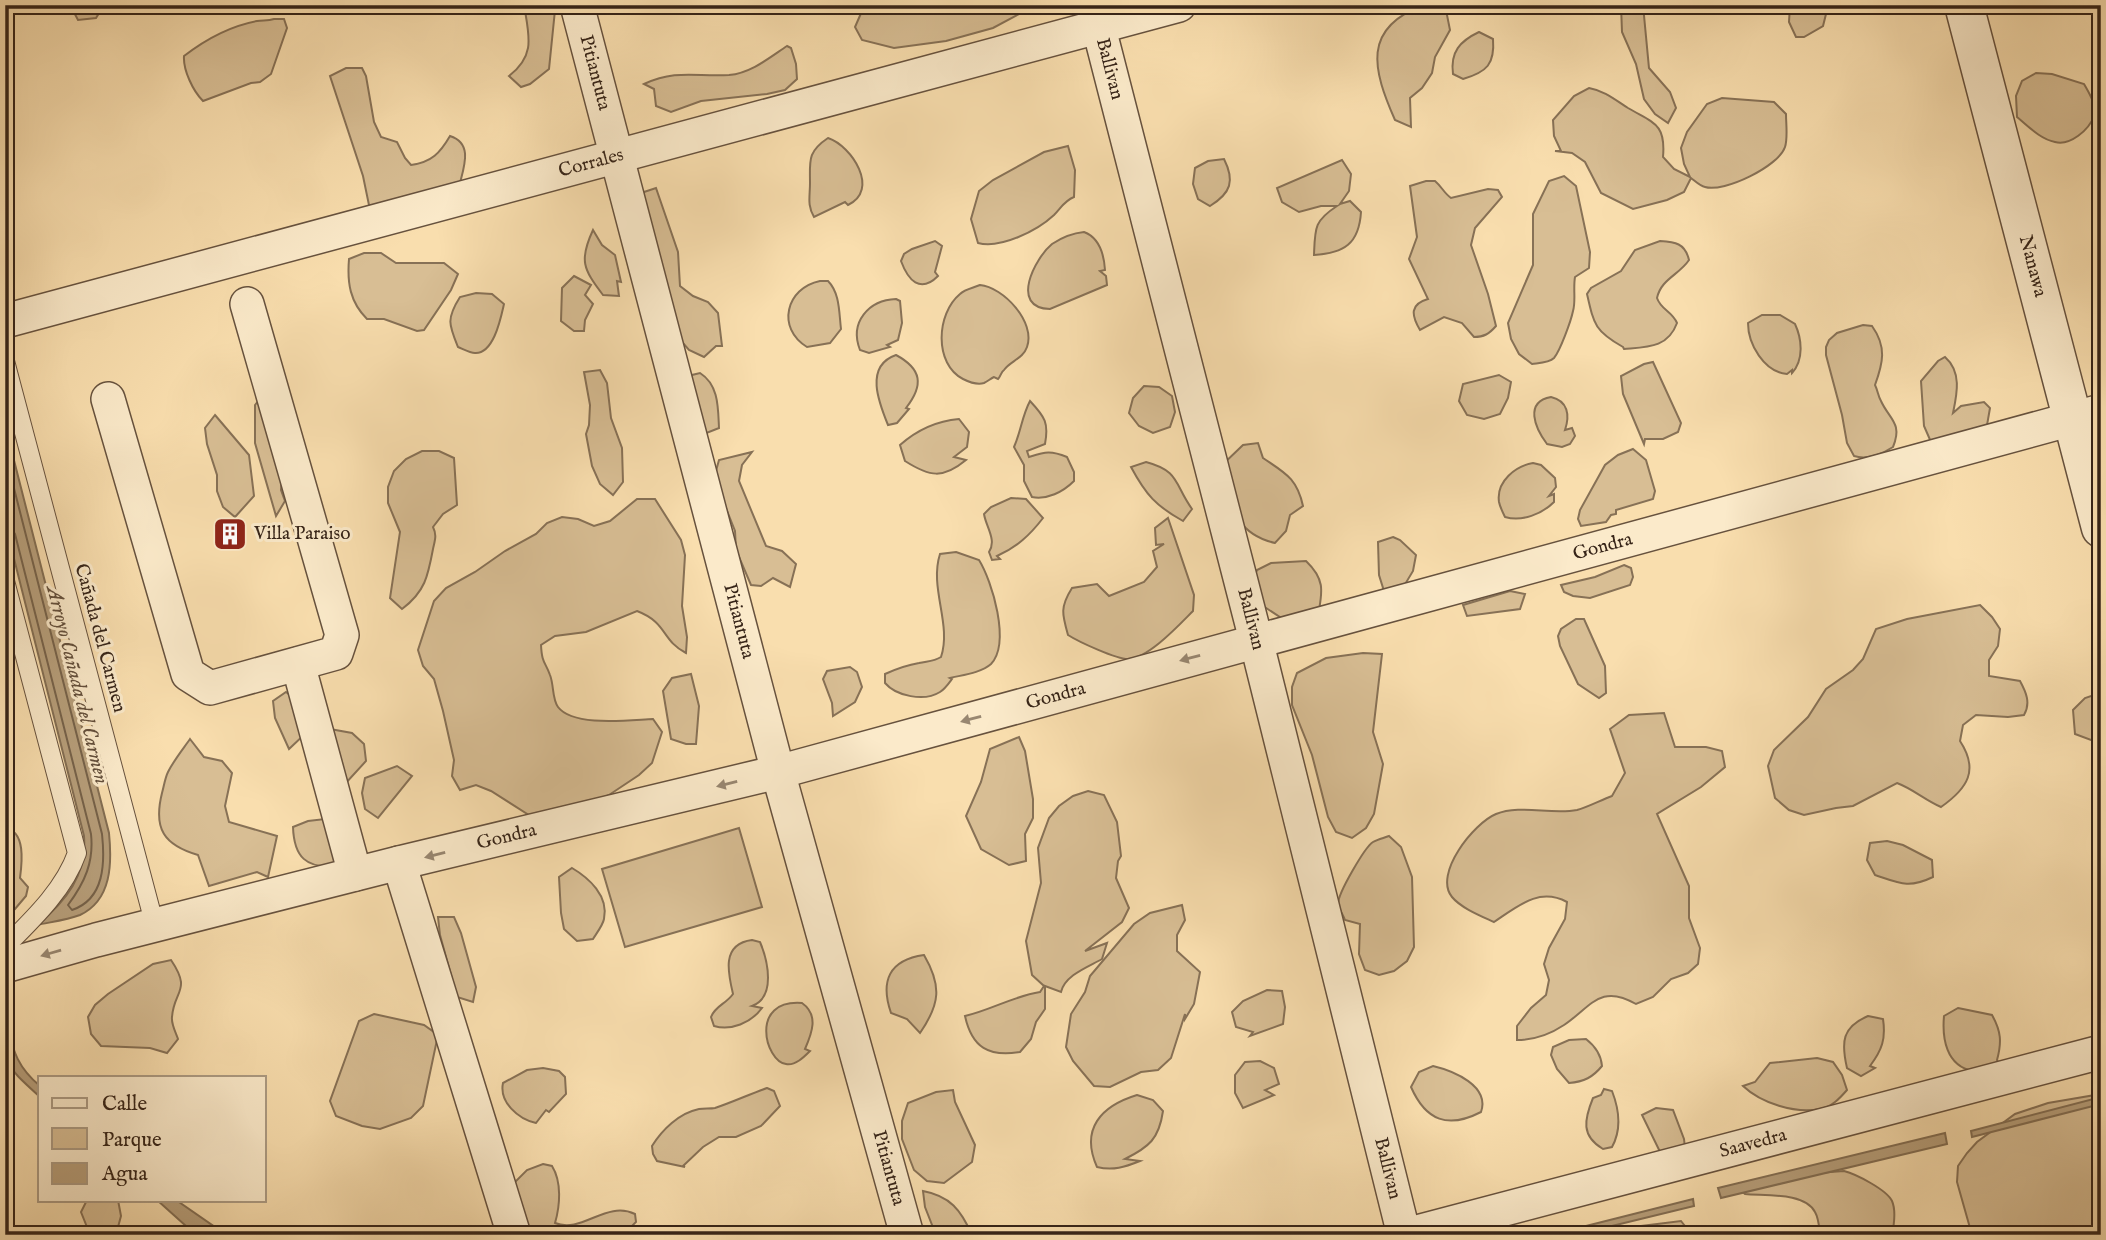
<svg xmlns="http://www.w3.org/2000/svg" width="2106" height="1240" font-family="'IM FELL English',serif">
	<style>
		.green { fill: #d8be94; stroke: #877156; stroke-width: 2 }
		.water { fill: #b79f7b; stroke: #836e53; stroke-width: 2 }
		.lines { fill: none; stroke-linecap: round; stroke-linejoin: round }
		.shore { stroke: #76624a; stroke-width: 2 }
		.service-casing { stroke: #67523e; stroke-width: 20 }
		.minor-casing { stroke: #67523e; stroke-width: 36 }
		.tertiary-casing { stroke: #67523e; stroke-width: 41 }
		.service { stroke: #fbeaca; stroke-width: 18 }
		.minor { stroke: #fbeaca; stroke-width: 33 }
		.tertiary { stroke: #fbeaca; stroke-width: 38 }
		.oneway { fill: #988771 }
		.labels { text-anchor: middle; dominant-baseline: central; stroke-width: 6; stroke-linejoin: round; paint-order: stroke }
		.street-label { font-size: 19px; fill: #362418; stroke: #fbeaca }
		.poi-label { font-size: 19px; fill: #362418; stroke: #fbeaca; text-anchor: start }
		.water-label { font-size: 21px; font-style: italic; fill: #634f3b; stroke: #fbeaca }
	</style>
	<rect width="100%" height="100%" fill="#f9deae"/>
	<filter id="stains"><feTurbulence type="fractalNoise" baseFrequency=".00286" numOctaves="4"/><feColorMatrix values="0 0 0 0 .2 0 0 0 0 .09 0 0 0 0 .02 0 0 0 .5 -.17"/></filter>
	<radialGradient id="worn" r=".72"><stop offset=".6" stop-color="#630" stop-opacity="0"/><stop offset="1" stop-color="#630" stop-opacity=".3"/></radialGradient>
	<!-- green -->
	<g class="green">
		<polygon points="70,5 104,5 96,18 78,20"/>
		<path d="M524,5H554L555,10L549,69L530,84L521,87L509,76C536,55 529,36 524,5Z"/>
		<polygon points="930,5 1031,5 1023,12 993,28 946,41 894,48 862,40 855,27 862,11"/>
		<path d="M1424,5H1445L1450,30L1435,57L1432,73L1422,88L1410,98L1411,127L1395,120C1373,70 1361,28 1424,5Z"/>
		<polygon points="1621,5 1643,5 1649,68 1670,92 1676,108 1668,123 1655,114 1644,99 1636,64 1622,32"/>
		<polygon points="1790,5 1825,5 1827,10 1823,26 1804,37 1796,37 1789,22"/>
		<path d="M274,19H284L287,28L271,74L260,82L251,83L203,101C193,91 183,70 184,56C206,39 230,26 257,21C263,20 268,21 274,19Z"/>
		<path d="M1479,32L1493,39C1495,64 1487,72 1463,79L1453,74C1450,52 1460,41 1479,32Z"/>
		<path d="M787,46L791,48L796,64L797,79L785,90L767,94L701,101L671,112L656,106L654,89L644,84C677,69 696,77 729,75C751,73 769,58 787,46Z"/>
		<path d="M346,68H362L366,76L374,122L381,137L397,142L405,158L411,165C432,162 440,153 450,136C472,143 465,164 460,183L370,210L363,176L330,76Z"/>
		<path d="M2036,73L2052,74L2084,84C2089,93 2097,105 2094,116C2089,130 2070,146 2055,142C2040,139 2028,126 2017,117L2016,96L2022,81Z"/>
		<path d="M1589,88C1605,91 1614,99 1628,108C1653,123 1666,123 1663,157L1674,169L1690,177L1684,164L1681,148L1687,132L1707,104L1722,98L1774,102L1786,114C1786,124 1788,138 1785,147C1779,166 1724,193 1705,187C1700,186 1695,181 1691,178L1684,192L1667,200L1633,209L1601,193L1585,162L1572,153L1555,151H1561L1554,136L1553,120L1574,96Z"/>
		<path d="M828,138C852,146 880,190 848,205L845,202L814,217C807,205 810,197 810,183C810,161 807,152 828,138Z"/>
		<path d="M1068,146L1075,170L1074,197C1064,201 1061,208 1054,215C1037,231 1000,249 978,243L971,219L979,191L993,180L1044,152Z"/>
		<path d="M1224,159C1235,181 1231,193 1210,206L1198,199L1193,184L1195,168L1208,161Z"/>
		<path d="M1342,160L1351,174L1349,191L1340,204L1350,201L1361,212C1359,244 1344,253 1314,255C1315,228 1314,221 1337,206H1321L1299,212L1282,202L1277,188Z"/>
		<path d="M1564,176L1576,186L1590,252L1589,268L1575,277C1573,288 1576,302 1573,311C1571,321 1560,351 1554,358C1549,363 1539,363 1532,364L1519,354L1511,339L1508,323L1533,265V214L1549,181Z"/>
		<path d="M1426,181H1435C1442,187 1444,193 1451,198L1488,189L1498,190L1502,197L1475,228L1471,245L1488,294L1496,326C1489,334 1484,337 1474,337L1462,323L1444,317L1420,330C1411,315 1410,304 1428,299L1409,259L1417,237L1410,186Z"/>
		<polygon points="656,188 678,252 680,286 693,296 708,302 718,313 722,346 716,346 704,357 689,350 667,325 641,193"/>
		<path d="M593,230L602,245L615,255L621,282L617,281L619,296L603,295C583,269 579,260 593,230Z"/>
		<path d="M1084,232C1100,238 1104,254 1105,270L1100,271L1106,276L1107,285L1050,309C1009,308 1035,258 1052,244C1061,238 1074,233 1084,232Z"/>
		<path d="M935,241L942,246L935,272L938,276C920,294 908,280 901,261L904,254L912,249Z"/>
		<path d="M1660,241C1675,242 1685,243 1689,260C1679,275 1661,279 1657,298C1661,310 1672,311 1677,323C1668,348 1647,347 1624,349L1623,347C1595,331 1594,325 1587,294L1591,288L1621,271L1635,250Z"/>
		<path d="M364,253H381L396,263H444L458,274L451,290L424,330L417,331L384,319H367C350,302 347,283 349,259Z"/>
		<polygon points="574,276 591,285 585,295 593,304 585,320 584,331 574,331 561,321 562,288"/>
		<path d="M820,281H828C840,293 839,313 841,329L830,343L807,347C776,328 786,288 820,281Z"/>
		<path d="M980,285C1003,287 1036,322 1027,347C1023,359 1010,361 1004,370C1001,372 1001,376 998,379L994,377C990,379 988,381 984,383C978,385 969,382 963,379C934,364 936,314 960,294C965,289 973,288 980,285Z"/>
		<path d="M476,293L492,294L504,304C501,317 494,354 475,353C470,353 463,349 458,347C449,325 446,319 460,297Z"/>
		<path d="M896,299L900,301L902,323L898,340L887,345L890,347L869,353L860,350C849,322 869,300 896,299Z"/>
		<path d="M1762,315H1780L1795,324C1802,339 1804,360 1792,373V370L1787,374C1764,372 1748,344 1748,323Z"/>
		<path d="M1863,325L1872,326C1887,347 1883,363 1875,385C1878,391 1878,396 1881,401C1889,419 1903,423 1893,447C1882,454 1867,460 1854,456L1847,443L1842,415L1826,355V347L1829,340L1837,333Z"/>
		<path d="M896,355C922,369 924,385 906,408L909,409L897,423L888,425C879,403 864,366 896,355Z"/>
		<path d="M1945,357C1962,372 1957,394 1953,413L1961,406L1984,402L1990,408L1986,431L1931,442L1924,426L1921,381L1938,361Z"/>
		<polygon points="1653,362 1681,423 1678,432 1663,439 1645,439 1644,444 1623,394 1621,376 1644,364"/>
		<polygon points="600,370 607,383 611,418 622,448 623,482 613,495 600,484 592,466 586,434 589,425 590,405 584,372"/>
		<path d="M700,373C719,385 718,408 719,428L704,434L684,381L692,375Z"/>
		<polygon points="1499,375 1511,382 1508,398 1500,414 1484,419 1467,415 1459,401 1463,384"/>
		<polygon points="1144,386 1159,387 1172,396 1175,412 1170,427 1153,433 1139,426 1129,413 1133,398"/>
		<polygon points="267,390 283,455 281,490 285,501 276,516 255,443 255,405"/>
		<path d="M1551,397C1568,401 1570,415 1565,430L1572,428L1575,436L1570,444L1562,447L1547,444C1535,428 1524,402 1551,397Z"/>
		<path d="M1030,401C1045,417 1049,423 1045,444L1027,451L1029,457C1045,452 1050,450 1067,457L1074,472V481C1063,492 1047,500 1032,497L1024,481V465L1014,447C1021,431 1022,416 1030,401Z"/>
		<polygon points="215,415 249,455 254,496 235,517 223,507 217,491 217,475 207,444 205,428"/>
		<path d="M959,419L969,432L967,447L954,457L966,460C943,479 930,477 905,461L900,445C917,430 936,421 959,419Z"/>
		<path d="M1258,443L1263,458C1285,473 1297,478 1303,506L1290,515L1286,531L1275,543C1233,533 1231,503 1220,467L1243,445Z"/>
		<polygon points="1633,449 1646,460 1655,491 1653,499 1616,510 1616,514 1611,515 1606,522 1581,526 1578,519 1580,510 1605,465 1618,455"/>
		<path d="M422,451H439L454,458L457,505L443,514L433,527C437,535 435,540 433,549C428,576 425,592 402,609L390,598L400,532L388,503V487L394,471L406,459Z"/>
		<polygon points="752,452 742,465 739,481 766,546 782,551 796,564 790,587 773,578 761,586 751,585 736,550 735,531 714,478 719,460"/>
		<path d="M1146,462C1180,471 1174,484 1192,509L1183,521C1156,506 1146,495 1131,467Z"/>
		<path d="M1533,463L1541,465L1555,478L1556,487L1549,496L1554,494V502C1542,514 1522,522 1505,517C1503,513 1500,507 1499,502C1496,481 1516,466 1533,463Z"/>
		<path d="M1011,498L1026,499L1043,518C1030,535 1017,547 997,556L1000,559L992,560L989,552C997,540 986,527 984,514L991,507Z"/>
		<path d="M637,499H655L681,540L685,555L682,606L687,637L686,653C661,640 668,623 637,611L586,632L555,636L541,645C542,664 545,661 550,675C554,685 552,699 558,707C573,727 629,720 653,719L662,732L652,763L639,775L609,795L579,809L532,817L491,791L476,785L460,790L452,776L454,760L443,711L434,679L423,666L418,650L434,601L446,588L475,572L505,551L536,534L547,523L562,517L578,519L594,526L610,521Z"/>
		<path d="M1168,518L1194,595L1193,611C1180,624 1148,659 1128,659C1116,659 1079,642 1068,635C1062,614 1060,607 1072,588L1097,584L1109,596L1144,582L1157,567L1153,551L1164,544L1156,545L1155,528Z"/>
		<polygon points="1393,537 1400,540 1416,555 1413,571 1404,586 1384,591 1379,575 1378,542"/>
		<path d="M956,552L979,560C992,581 1011,643 991,664C981,673 962,675 950,678L952,679C949,683 945,689 940,692C924,702 896,696 885,683V674C896,669 907,665 919,663C927,661 933,662 941,657C952,624 929,588 940,554Z"/>
		<path d="M1306,561C1328,582 1321,595 1317,622L1295,627L1254,600L1251,584L1257,570L1271,563Z"/>
		<polygon points="1624,565 1631,568 1633,577 1630,585 1590,598 1573,596 1564,592 1561,585 1595,577"/>
		<polygon points="1510,591 1525,594 1520,609 1467,616 1463,605"/>
		<path d="M1980,605L1992,617L2000,629L1998,646L1989,660V676L2020,681C2026,692 2031,703 2024,715L2008,717L1976,715L1963,725L1960,741C1979,770 1968,788 1941,807C1925,800 1913,789 1897,783L1853,806L1836,808L1804,815L1789,810L1775,798L1768,766L1774,750L1808,717L1826,689L1853,670L1863,659L1876,629L1907,619Z"/>
		<polygon points="1576,619 1584,619 1605,666 1606,693 1599,698 1578,684 1560,646 1558,636 1561,629"/>
		<polygon points="1363,653 1382,654 1373,732 1383,764 1374,814 1366,828 1352,838 1336,832 1328,817 1312,755 1292,705 1292,687 1297,673 1326,658"/>
		<polygon points="850,667 857,672 862,687 855,702 833,716 832,703 823,679 827,671"/>
		<polygon points="691,674 699,706 696,744 686,744 671,739 663,691 672,678"/>
		<polygon points="286,692 299,702 306,733 289,749 275,718 273,701"/>
		<polygon points="2097,694 2101,695 2101,738 2091,740 2075,734 2073,710 2085,698"/>
		<path d="M1664,713L1675,747H1706L1722,751L1725,767L1701,787L1657,814L1689,886V918L1700,948L1698,964L1688,973L1671,979L1653,997L1636,1004C1600,983 1591,1007 1564,1025C1549,1035 1534,1040 1517,1040V1026L1531,1008L1546,995L1549,980L1544,964L1549,948L1565,919L1567,902C1539,887 1518,906 1494,922C1481,916 1461,908 1452,897C1433,874 1474,823 1496,814C1520,804 1551,815 1577,810C1588,807 1601,800 1612,796L1625,773L1610,729L1629,715Z"/>
		<polygon points="330,729 352,733 364,744 366,761 345,784"/>
		<polygon points="1019,737 1025,751 1033,799 1033,818 1025,834 1026,861 1009,865 981,849 966,816 981,782 990,749"/>
		<path d="M190,739L204,757L222,761L232,773L225,806L229,822L277,836L268,877L257,872L209,886L198,855C164,845 153,829 162,793C164,786 165,778 168,772C174,760 183,749 190,739Z"/>
		<polygon points="397,766 412,776 378,818 365,809 362,793 365,778"/>
		<path d="M1088,791L1104,795L1117,822L1121,856L1118,861L1116,878L1129,908L1122,922L1085,951L1107,943L1102,959C1088,967 1065,975 1061,992L1045,986V1009L1036,1022L1031,1039L1020,1052C989,1057 972,1048 965,1016C991,1010 1014,996 1040,992L1044,986L1032,975L1026,941L1041,883L1038,848L1049,818L1059,806L1073,796Z"/>
		<path d="M325,819L337,866C306,869 294,857 293,827L308,821Z"/>
		<path d="M5,828C26,831 22,863 20,878L28,887L26,896L15,909L7,906L5,902Z"/>
		<polygon points="739,828 762,907 625,947 602,869"/>
		<path d="M1389,836L1401,847L1412,877L1414,947L1407,961L1394,971L1379,975L1365,970L1359,954L1360,924L1345,920C1343,915 1339,909 1338,904C1338,893 1365,847 1373,842C1378,839 1384,838 1389,836Z"/>
		<path d="M1887,841L1903,845L1932,860L1933,877C1908,889 1899,883 1875,875L1867,860L1870,843Z"/>
		<path d="M572,868C589,878 609,896 604,919C603,925 596,934 593,939L577,941L564,929L561,913L559,877Z"/>
		<polygon points="1182,905 1185,920 1177,935 1177,951 1200,972 1194,1004 1185,1019 1185,1014 1171,1058 1158,1070 1141,1072 1110,1087 1094,1086 1073,1061 1066,1047 1071,1014 1085,992 1090,976 1134,924 1150,913"/>
		<polygon points="438,917 454,917 461,933 476,987 473,1002 457,997 440,935"/>
		<path d="M752,940L760,942C768,961 776,997 752,1006L762,1008C751,1023 731,1031 714,1026L711,1017C715,1006 726,1004 733,994C728,973 721,944 752,940Z"/>
		<path d="M924,955C942,986 940,1004 920,1033L907,1019L891,1013C880,981 889,960 924,955Z"/>
		<path d="M171,960C192,991 174,990 172,1017C171,1024 176,1033 178,1039L167,1053L150,1048L101,1046L91,1034L88,1017L95,1005L108,994L153,964Z"/>
		<polygon points="1267,990 1282,991 1285,1007 1283,1024 1250,1036 1253,1032 1236,1027 1232,1012 1243,1001"/>
		<path d="M802,1003C819,1015 812,1033 805,1049L810,1051C804,1057 795,1066 786,1064C765,1061 749,999 802,1003Z"/>
		<path d="M1958,1008L1992,1015C2001,1031 2002,1042 1997,1060L2001,1068C1993,1069 1981,1073 1973,1071C1946,1066 1942,1038 1944,1016Z"/>
		<polygon points="374,1014 424,1025 438,1035 423,1106 411,1118 380,1129 362,1126 336,1116 330,1101 359,1021"/>
		<path d="M1868,1016L1883,1019C1886,1039 1882,1050 1870,1066L1875,1068L1861,1076L1847,1068C1841,1042 1842,1027 1868,1016Z"/>
		<path d="M1586,1039C1595,1046 1601,1054 1602,1066C1593,1077 1584,1082 1569,1083L1557,1069L1551,1055L1553,1047L1569,1040Z"/>
		<path d="M1817,1058L1833,1062L1842,1075L1847,1090C1840,1098 1832,1107 1820,1109C1795,1114 1761,1103 1743,1086L1755,1082L1770,1063Z"/>
		<polygon points="1260,1061 1274,1068 1279,1084 1265,1090 1274,1095 1243,1108 1235,1093 1235,1075 1245,1062"/>
		<path d="M1433,1066C1454,1071 1490,1086 1481,1112C1448,1129 1426,1121 1411,1087L1419,1072Z"/>
		<path d="M543,1068L559,1071L565,1077L566,1094L549,1112L546,1110L536,1123C518,1119 499,1102 503,1083L527,1070Z"/>
		<path d="M767,1088L774,1091L780,1106L761,1126L736,1137H719L703,1147L683,1166L685,1167L657,1161L653,1154L652,1146C662,1130 679,1113 699,1109C704,1108 710,1109 715,1108C733,1102 750,1094 767,1088Z"/>
		<path d="M1604,1089L1612,1091C1619,1109 1622,1129 1612,1147L1603,1149C1581,1136 1584,1120 1593,1098L1601,1095Z"/>
		<polygon points="953,1090 955,1102 975,1145 972,1162 944,1183 927,1181 914,1170 902,1139 902,1121 908,1103 936,1092"/>
		<polygon points="2101,1094 2101,1234 1972,1235 1957,1182 1958,1166 1967,1153 1977,1142 2015,1114 2048,1103"/>
		<path d="M1137,1095L1153,1100L1163,1111C1159,1139 1149,1147 1125,1159L1140,1161C1125,1167 1113,1171 1097,1167C1080,1129 1101,1106 1137,1095Z"/>
		<polygon points="1656,1108 1673,1110 1684,1139 1686,1157 1665,1162 1642,1115"/>
		<path d="M543,1164L552,1166C562,1182 560,1206 555,1223C582,1234 606,1200 635,1214L636,1222L629,1229L615,1235H520L514,1183L527,1170Z"/>
		<path d="M1844,1171C1856,1174 1887,1190 1892,1201C1896,1210 1894,1225 1892,1235H1820C1819,1227 1819,1219 1815,1212C1805,1192 1765,1196 1745,1194L1741,1190L1817,1173Z"/>
		<path d="M923,1191C950,1196 961,1210 972,1235H936L925,1207Z"/>
		<polygon points="87,1200 118,1200 121,1216 118,1227 107,1233 87,1227 81,1212"/>
		<polygon points="1681,1221 1692,1235 1602,1235 1641,1226"/>
	</g>
	<!-- water -->
	<g class="water">
		<path d="M5,425L109,833C112,863 112,900 80,915C67,920 51,922 37,925C66,901 87,875 84,836L5,523Z"/>
		<path d="M5,1020C13,1049 16,1066 40,1086V1097C5,1065 5,1067 5,1020Z"/>
		<polygon points="2101,1097 2101,1104 1972,1137 1971,1131"/>
		<polygon points="1945,1133 1947,1144 1721,1198 1718,1188"/>
		<polygon points="1693,1199 1694,1206 1575,1235 1574,1229"/>
		<polygon points="157,1200 176,1200 218,1229 233,1235 196,1235"/>
	</g>
	<g class="lines">
		<!-- shore -->
		<path class="shore" d="M5,453L102,834C105,862 105,899 72,910L68,905C85,882 94,862 91,834L15,534L12,529L5,528"/>
		<!-- service casing -->
		<g class="service-casing">
			<g id="service">
				<polyline points="5,361 155,926"/>
				<path d="M5,581L77,853C64,890 32,920 5,947"/>
			</g>
		</g>
		<!-- minor casing -->
		<g class="minor-casing">
			<g id="minor">
				<path id="s1" d="M577,5L778,772L907,1235"/>
				<path id="s2" d="M1093,5L1256,640L1404,1235"/>
				<path id="s3" d="M5,321L1179,5"/>
				<polyline points="108,399 188,674 210,688 336,653 342,635 247,304"/>
				<polyline points="298,664 355,874"/>
				<polyline points="399,863 514,1235"/>
				<path id="s4" d="M5,966L96,940L399,863L778,772L2101,411"/>
				<path id="s5" d="M1406,1235L2101,1052"/>
			</g>
		</g>
		<!-- tertiary casing -->
		<g class="tertiary-casing">
			<g id="tertiary">
				<path id="s6" d="M1964,5L2101,528"/>
			</g>
		</g>
		<!-- service -->
		<use href="#service" class="service"/>
		<!-- minor -->
		<use href="#minor" class="minor"/>
		<!-- tertiary -->
		<use href="#tertiary" class="tertiary"/>
	</g>
	<!-- one-way arrows -->
	<defs><path id="oneway-solid" d="M-6-.8H1V-3.2L6.5 0L1 3.2V.8H-6Z" transform="scale(1.75)"/></defs>
	<g class="oneway">
		<use href="#oneway-solid" transform="translate(1190 658) rotate(165)"/>
		<use href="#oneway-solid" transform="translate(971 719) rotate(165)"/>
		<use href="#oneway-solid" transform="translate(727 784) rotate(166)"/>
		<use href="#oneway-solid" transform="translate(435 855) rotate(166)"/>
		<use href="#oneway-solid" transform="translate(51 953) rotate(164)"/>
	</g>
	<!-- icons -->
	<defs>
		<g id="building-square" transform="scale(1.75)"><rect x="-9" y="-9" width="18" height="18" rx="4" fill="#8f2418" stroke="#fbeaca"/><path d="M-4-6H4V6H1V3H-1V6H-4ZM-2.5-4.3h1.7v1.8h-1.7ZM.8-4.3h1.7v1.8H.8ZM-2.5-1h1.7V.8h-1.7ZM.8-1h1.7V.8H.8Z" fill="#fff"/></g>
	</defs>
	<g fill-rule="evenodd">
		<use href="#building-square" x="230" y="534"/>
	</g>
	<g class="labels">
		<!-- street labels -->
		<g class="street-label">
			<text stroke="none"><textPath href="#s2" startOffset="66">Ballivan</textPath></text>
			<text stroke="none"><textPath href="#s1" startOffset="70">Pitiantuta</textPath></text>
			<text stroke="none"><textPath href="#s3" startOffset="607">Corrales</textPath></text>
			<text stroke="none"><textPath href="#s6" startOffset="270">Nanawa</textPath></text>
			<text stroke="none"><textPath href="#s4" startOffset="1652">Gondra</textPath></text>
			<text stroke="none"><textPath href="#s2" startOffset="634">Ballivan</textPath></text>
			<text stroke="none"><textPath href="#s1" startOffset="637">Pitiantuta</textPath></text>
			<text transform="translate(100 638) rotate(75)">Cañada del Carmen</text>
			<text stroke="none"><textPath href="#s4" startOffset="1085">Gondra</textPath></text>
			<text stroke="none"><textPath href="#s4" startOffset="518">Gondra</textPath></text>
			<text stroke="none"><textPath href="#s5" startOffset="359">Saavedra</textPath></text>
			<text stroke="none"><textPath href="#s1" startOffset="1204">Pitiantuta</textPath></text>
			<text stroke="none"><textPath href="#s2" startOffset="1200">Ballivan</textPath></text>
		</g>
		<!-- poi labels -->
		<g class="poi-label">
			<text x="254" y="534">Villa Paraiso</text>
		</g>
		<!-- water labels -->
		<g class="water-label">
			<text transform="translate(77 685) rotate(76)">Arroyo Cañada del Carmen</text>
		</g>
	</g>
	<!-- margin -->
	<rect width="2106" height="1240" fill="none" stroke="#f9deae" stroke-width="28"/>
	<rect x="7" y="7" width="2092" height="1226" fill="none" stroke="#362418" stroke-width="3.5"/>
	<rect x="14" y="14" width="2078" height="1212" fill="none" stroke="#362418" stroke-width="2"/>
	<!-- legend -->
	<rect x="38" y="1076" width="228" height="126" fill="#fbeaca" stroke="#ac9b83" stroke-width="2"/>
	<rect x="52" y="1098" width="35" height="10" fill="#fbeaca" stroke="#ac9b83" stroke-width="2"/>
	<text x="102" y="1110" font-size="21" fill="#362418">Calle</text>
	<rect x="52" y="1128" width="35" height="21" fill="#d8be94" stroke="#ac9b83" stroke-width="2"/>
	<text x="102" y="1146" font-size="21" fill="#362418">Parque</text>
	<rect x="52" y="1163" width="35" height="21" fill="#b79f7b" stroke="#ac9b83" stroke-width="2"/>
	<text x="102" y="1180" font-size="21" fill="#362418">Agua</text>
	<rect width="100%" height="100%" filter="url(#stains)"/>
	<rect width="100%" height="100%" fill="url(#worn)"/>
</svg>
